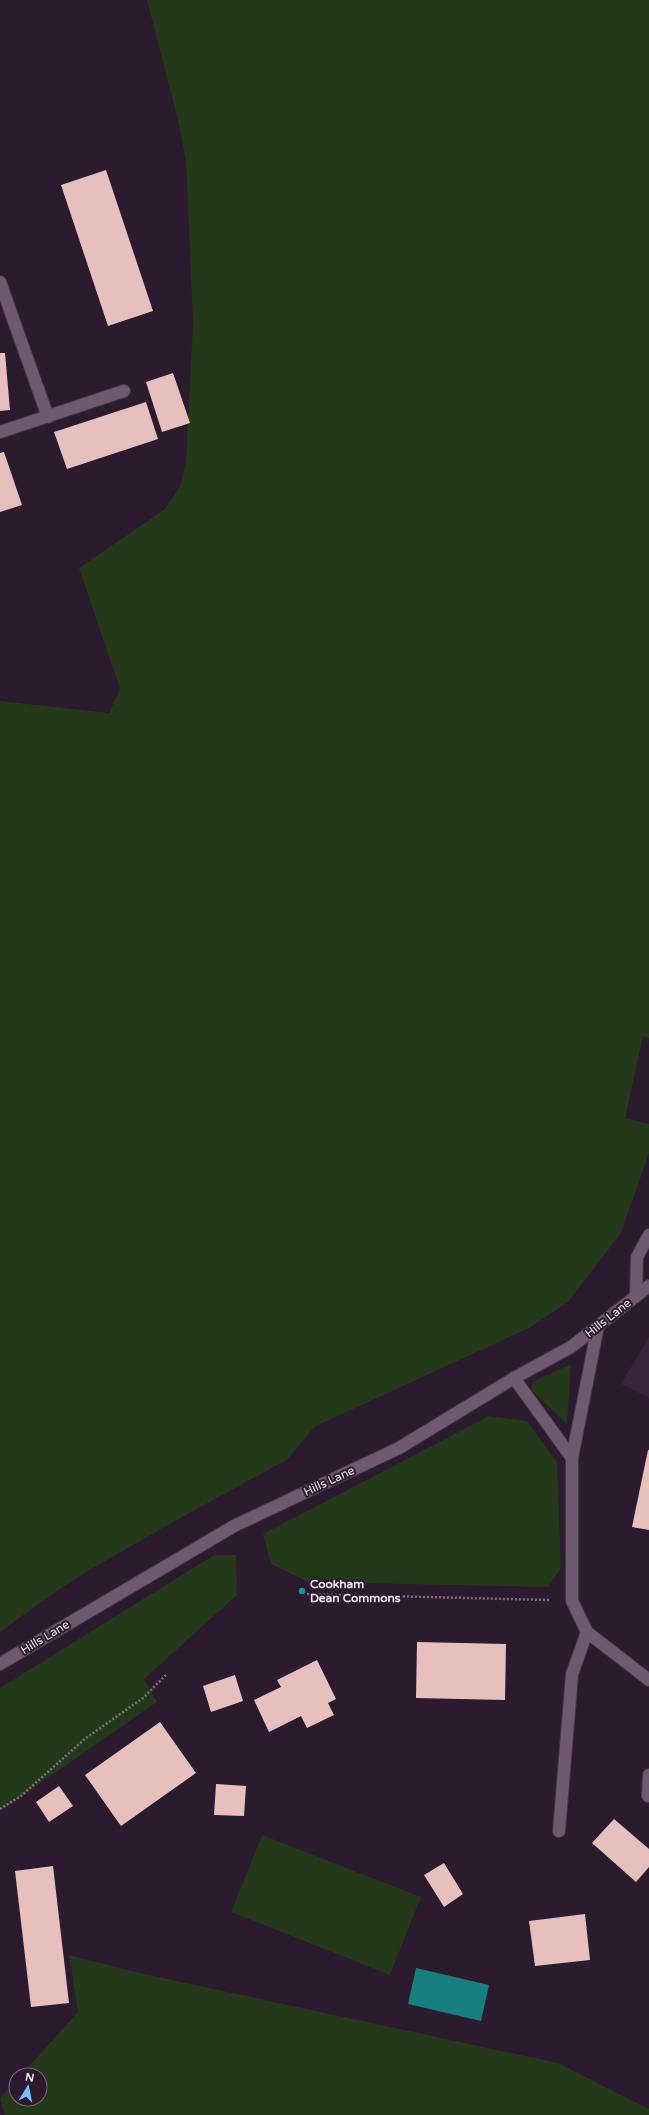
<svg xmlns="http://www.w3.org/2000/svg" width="649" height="2115" font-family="'Varela Round',sans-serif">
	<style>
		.built { fill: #39223b }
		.green { fill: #233919 }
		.water { fill: #167f81 }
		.building { fill: #e7c0be }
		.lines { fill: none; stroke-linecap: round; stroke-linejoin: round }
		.minor-casing { stroke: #453646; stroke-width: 14 }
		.path { stroke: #817182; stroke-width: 2.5; stroke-dasharray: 2 2; stroke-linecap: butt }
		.minor { stroke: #6f5970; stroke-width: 12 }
		.culture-dot { fill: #0f9aa8; stroke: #2c1a2e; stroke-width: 1.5 }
		.labels { text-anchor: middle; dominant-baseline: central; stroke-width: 4; stroke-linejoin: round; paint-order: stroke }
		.street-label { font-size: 12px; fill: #f1e4f2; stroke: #2c1a2e }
		.poi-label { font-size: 12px; font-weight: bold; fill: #f1e4f2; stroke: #2c1a2e; text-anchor: start }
	</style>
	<rect width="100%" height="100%" fill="#2c1a2e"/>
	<!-- built -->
	<polygon class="built" points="649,1337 649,1398 621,1384"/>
	<!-- green -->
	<g class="green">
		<polygon points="147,0 649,0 649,1038 643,1036 625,1118 649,1124 649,1153 621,1233 568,1302 529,1328 314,1427 288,1459 175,1521 93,1568 58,1590 0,1632 0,701 109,713 120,689 79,568 165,509 180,486 186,463 193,323 186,161 178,120"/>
		<polygon points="571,1364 567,1424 531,1390 533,1382"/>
		<polygon points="489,1416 527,1421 557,1462 561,1568 548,1587 308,1582 271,1564 263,1534"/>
		<polygon points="214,1555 236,1555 237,1595 144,1679 157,1702 0,1811 0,1688"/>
		<polygon points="262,1835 421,1897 390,1975 231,1912"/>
		<polygon points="69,1955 144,1974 558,2063 649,2109 649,2115 5,2115 0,2098 16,2081 16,2099 40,2099 40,2075 21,2075 78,2012"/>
	</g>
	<!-- water -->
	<polygon class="water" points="416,1968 489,1985 481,2021 408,2004"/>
	<!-- building -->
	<g class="building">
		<polygon points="106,170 153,311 108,326 61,185"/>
		<polygon points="0,353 5,353 10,410 0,411"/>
		<polygon points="173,373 190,423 162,432 146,382"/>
		<polygon points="146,402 158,439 67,469 54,432"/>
		<polygon points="4,452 22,505 0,512 0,453"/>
		<polygon points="648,1450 649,1450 649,1530 632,1527"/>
		<polygon points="417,1642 506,1644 505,1700 416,1698"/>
		<polygon points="317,1660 336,1699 328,1703 334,1715 307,1728 301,1716 269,1732 254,1700 281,1687 277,1680"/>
		<polygon points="235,1675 243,1701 211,1712 203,1686"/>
		<polygon points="160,1722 196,1773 121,1826 85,1775"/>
		<polygon points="216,1784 246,1786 244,1816 214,1815"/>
		<polygon points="59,1786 73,1806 49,1822 36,1802"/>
		<polygon points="614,1819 649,1849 649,1867 636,1882 592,1843"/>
		<polygon points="444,1863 463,1894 444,1907 424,1875"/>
		<polygon points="53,1866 69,2003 31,2007 15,1871"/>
		<polygon points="585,1914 590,1960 535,1966 529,1921"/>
	</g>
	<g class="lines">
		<!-- minor casing -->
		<g class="minor-casing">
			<g id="minor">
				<polyline points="0,282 48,417"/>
				<polyline points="0,432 124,391"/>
				<polyline points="636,1296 637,1257 649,1235"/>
				<polyline points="598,1326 572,1458 572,1601 587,1632 649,1680"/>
				<polyline points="514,1378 572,1458"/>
				<polyline points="0,1664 234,1526 399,1448 514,1378 571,1347 649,1286"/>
				<polyline points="648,1796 649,1775"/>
				<polyline points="559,1831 572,1674 587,1632"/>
			</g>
		</g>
		<!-- path -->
		<g class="path">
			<polyline points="303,1594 549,1600"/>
			<polyline points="0,1809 21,1796 86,1738 143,1698 166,1675"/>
		</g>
		<!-- minor -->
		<use href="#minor" class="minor"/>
	</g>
	<!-- markers -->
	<circle class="culture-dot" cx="302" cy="1591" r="4"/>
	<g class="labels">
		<!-- street labels -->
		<g class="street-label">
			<text transform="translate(608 1318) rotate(-38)">Hills Lane</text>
			<text transform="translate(329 1481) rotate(-25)">Hills Lane</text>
			<text transform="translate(45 1637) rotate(-31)">Hills Lane</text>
		</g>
		<!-- poi labels -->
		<g class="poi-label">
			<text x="310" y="1584">Cookham<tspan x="310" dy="14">Dean Commons</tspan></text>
		</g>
	</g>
	<!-- north arrow -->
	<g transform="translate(28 2087) rotate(10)"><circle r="19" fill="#2c1a2e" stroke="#7b6b7c"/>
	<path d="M0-3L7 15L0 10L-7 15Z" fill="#7cbef9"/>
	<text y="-6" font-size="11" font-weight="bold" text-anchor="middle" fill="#f1e4f2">N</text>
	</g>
</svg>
